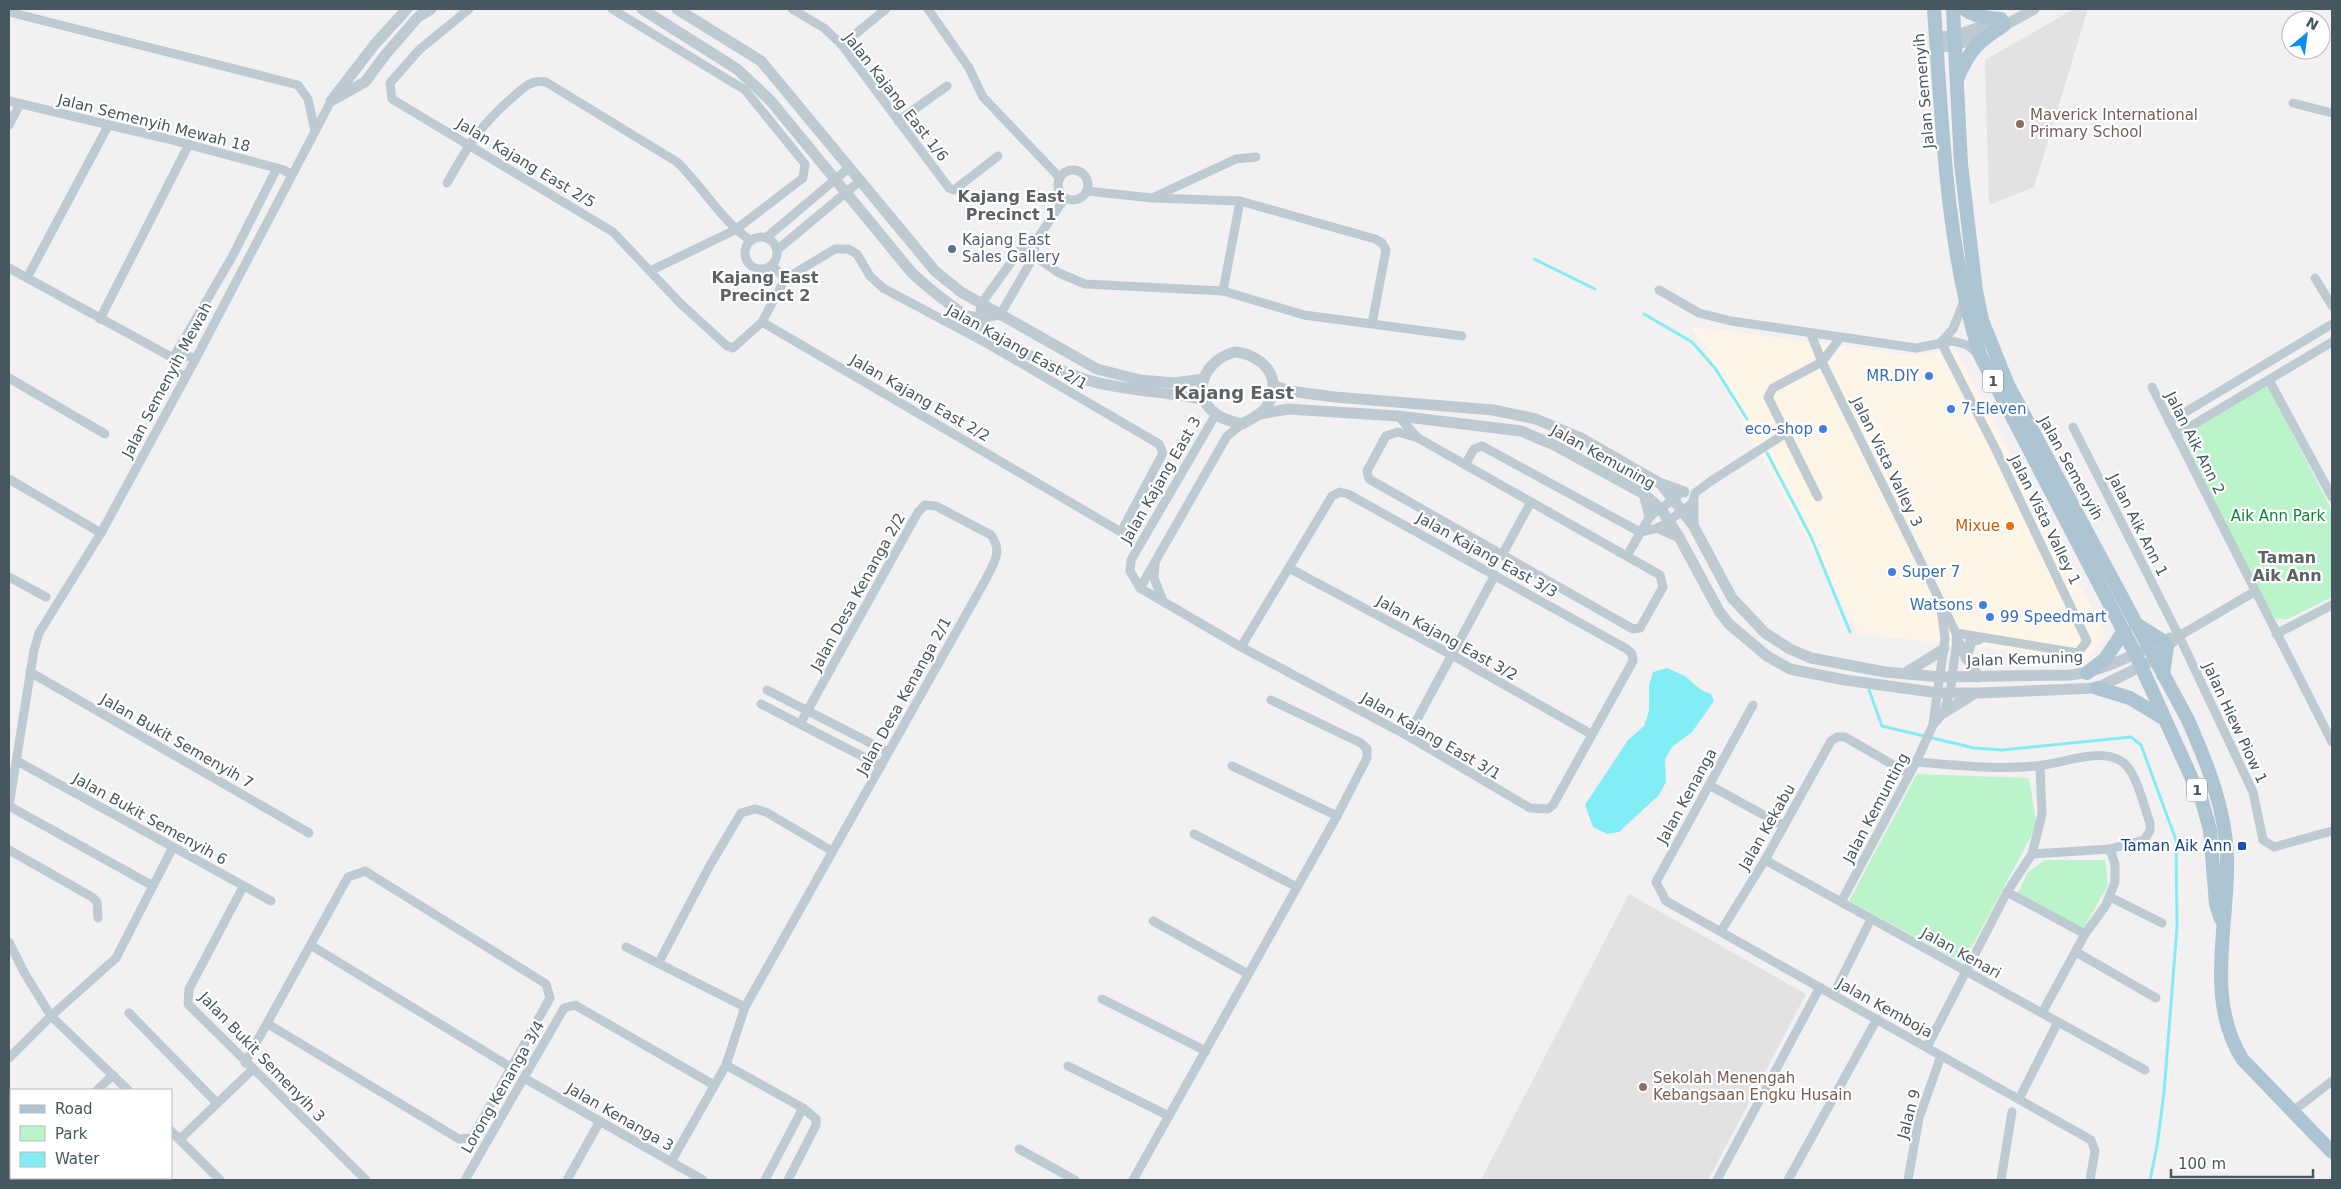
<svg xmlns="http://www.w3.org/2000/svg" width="2341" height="1189" font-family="'DejaVu Sans',sans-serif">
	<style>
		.commercial { fill: #fef5e9 }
		.education { fill: #e4e1e3 }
		.green { fill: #bbf4ca }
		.water { fill: #83edf6 }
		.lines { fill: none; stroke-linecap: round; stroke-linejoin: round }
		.stream { stroke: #83edf6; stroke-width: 3 }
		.minor { stroke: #bdcad1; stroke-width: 9 }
		.tertiary { stroke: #bdcad1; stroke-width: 11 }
		.primary { stroke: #adc4d2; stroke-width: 14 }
		.education-dot { fill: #8d6e63; stroke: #fff; stroke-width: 2 }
		.service-dot { fill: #5c6f8a; stroke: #fff; stroke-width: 2 }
		.shop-dot { fill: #3f7fe0; stroke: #fff; stroke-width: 2 }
		.food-dot { fill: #e8710a; stroke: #fff; stroke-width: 2 }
		.transit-dot { fill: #1a4fb4; stroke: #fff; stroke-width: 2 }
		.labels { text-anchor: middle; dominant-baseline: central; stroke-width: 4.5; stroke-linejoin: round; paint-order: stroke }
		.shield { fill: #fff; stroke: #7e8990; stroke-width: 1 }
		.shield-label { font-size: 14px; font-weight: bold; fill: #465760 }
		.street-label { font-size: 15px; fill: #465760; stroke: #fff }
		.education-label { font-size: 15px; fill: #785e54; stroke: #fff; text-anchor: start }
		.service-label { font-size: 15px; fill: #4e5e75; stroke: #fff; text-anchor: start }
		.shop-label { font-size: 15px; fill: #366cbe; stroke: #fff; text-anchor: end }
		.park-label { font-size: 15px; fill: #0d853a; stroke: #fff }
		.food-label { font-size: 15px; fill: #c56008; stroke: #fff; text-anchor: end }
		.transit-label { font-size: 15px; fill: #164399; stroke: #fff; text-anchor: end }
		.neighbourhood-label { font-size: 16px; font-weight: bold; fill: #5c6266; stroke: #fff }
		.quarter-label { font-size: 18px; font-weight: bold; fill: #5c6266; stroke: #fff }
	</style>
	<rect width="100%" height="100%" fill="#f3f0f1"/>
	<!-- commercial -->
	<polygon class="commercial" points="1691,326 1912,355 1955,349 2106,635 2087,659 1859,634"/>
	<!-- education -->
	<g class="education">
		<polygon points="2074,9 2084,9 2087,12 2034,187 1989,205 1985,60"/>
		<polygon points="1629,894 1806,994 1708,1180 1481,1180"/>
	</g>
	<!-- green -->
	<g class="green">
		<polygon points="2268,385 2332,511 2332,597 2288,619 2276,619 2268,609 2185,441 2187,432"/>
		<polygon points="1917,774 2029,778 2036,821 2034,831 1963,963 1849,901"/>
		<polygon points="2045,860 2105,860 2108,885 2083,929 2017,894 2028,872"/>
	</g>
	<!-- water -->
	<polygon class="water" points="1667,668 1685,676 1701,690 1711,694 1714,701 1692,732 1672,747 1665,759 1666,782 1659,795 1619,832 1607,834 1593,827 1585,805 1628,740 1644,726 1649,711 1649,685 1653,672"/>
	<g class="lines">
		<!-- stream -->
		<g class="stream">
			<polyline points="1534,259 1595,289"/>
			<polyline points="1644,314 1692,342 1715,368 1747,419"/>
			<polyline points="1767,453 1811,537 1850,632"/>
			<polyline points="1869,690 1882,726 1974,748 2002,750 2131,737 2141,745 2176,840 2177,927 2164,1093 2157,1146 2150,1180"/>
		</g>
		<!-- minor -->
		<g class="minor">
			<polyline points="469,9 419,50 390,83 392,99 613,232 680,303 727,346 733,348 762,322 785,279 835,249 848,249 857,254 870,276 883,288 988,344 1159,444 1163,453 1121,532 762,322"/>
			<polyline points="612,9 745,90 805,164 803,178 735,230 650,271"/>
			<polyline points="792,9 824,28 842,45 949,188 954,190 998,156"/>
			<polyline points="928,9 969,68 983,97 1060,178"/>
			<polyline points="9,12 298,85 308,99 315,131"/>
			<polyline points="842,45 886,9"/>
			<polyline points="9,101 168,139 284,170 291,175"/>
			<polyline points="2293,103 2332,113"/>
			<polyline points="898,121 947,86"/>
			<polyline points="9,125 20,104"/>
			<circle cx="1073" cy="185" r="15"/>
			<path d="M447,183C468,146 480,125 513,97C523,88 531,79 546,82L677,162C703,187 721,220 751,241"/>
			<polyline points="1087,191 1152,198 1240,201 1375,239 1382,243 1386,250 1372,324"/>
			<polyline points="1154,197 1236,159 1256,157"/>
			<circle cx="761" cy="253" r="16"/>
			<polyline points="767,237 850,167"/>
			<polyline points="777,250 861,180"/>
			<polyline points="1034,256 1059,273 1085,284 1223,291 1304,315 1462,336"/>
			<polyline points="772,265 785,279"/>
			<polyline points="9,268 173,358 189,356 195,360"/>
			<polyline points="27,278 108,126"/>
			<polyline points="2315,278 2332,306"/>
			<polyline points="1659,290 1699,313 1731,321 1916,348 1953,341 1967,345 1980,355"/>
			<polyline points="1223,291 1240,201"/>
			<polyline points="967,315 983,318 1000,315 1034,256 1035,242 1065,198"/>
			<polyline points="100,319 189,144"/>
			<polyline points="984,321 980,310 981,304 1020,250 1035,242"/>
			<polyline points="1811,334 1822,362 1956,633 1957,640 1950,693 1943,713 1933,725 1916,762 1841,902"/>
			<polyline points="1941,342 1996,450 2087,641 2078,653 1956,633"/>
			<polyline points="1941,342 1953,329 1965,299"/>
			<polyline points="173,358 232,257 277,168"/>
			<polyline points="173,358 175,370 185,378"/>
			<polyline points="9,378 105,434"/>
			<polyline points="2269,380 2332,497"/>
			<polyline points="2152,387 2332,742"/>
			<polyline points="1216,414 1131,560 1130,571 1140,588 1241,647 1408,736 1530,808 1548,809 1553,805 1633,661 1632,654 1627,649 1348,494 1340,492 1332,496 1241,647"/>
			<polyline points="1398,416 1418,438"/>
			<polyline points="2169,422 2332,324"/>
			<polyline points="2073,427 2179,636 2253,792 2263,840 2274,847 2332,831"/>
			<polygon points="1398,432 1418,438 1660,575 1663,587 1640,628 1633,629 1369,479 1367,471 1386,436"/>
			<polyline points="2176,435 2332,342"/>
			<polyline points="1465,465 1474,449 1482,446 1640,532 1659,528 1693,503 1695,493 1711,481 1786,433"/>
			<polyline points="9,479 101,533"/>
			<polyline points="1818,497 1768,397 1773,388 1822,362 1840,338"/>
			<polyline points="1502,555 1531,502"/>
			<polyline points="1627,556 1650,516 1677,497"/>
			<polyline points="1155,565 1154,578 1163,601"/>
			<polyline points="1289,568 1452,655 1591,734"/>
			<polyline points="9,577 46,597"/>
			<polyline points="1140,588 1227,436 1242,424"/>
			<polyline points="2276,634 2332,605"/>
			<polyline points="2179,636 2254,592"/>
			<polyline points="30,672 309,833"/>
			<polyline points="767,690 888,752"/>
			<polyline points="761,704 881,766"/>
			<polyline points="1753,705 1656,882 1666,901 2091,1140 2095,1151 2090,1180"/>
			<polyline points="1933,724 1945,639 1941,608"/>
			<polyline points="1408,736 1495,575"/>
			<polyline points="17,761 271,901"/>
			<path d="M1916,762C1958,765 2002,771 2043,765C2066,762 2100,748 2121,761C2136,769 2144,807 2150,823V831L2144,840L2110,849L2032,854"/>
			<polyline points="1232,766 1337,816"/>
			<polyline points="1709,785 1784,826"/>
			<polyline points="9,806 34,650 39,633 101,533 195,360 331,101"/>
			<polyline points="9,806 153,886"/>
			<polyline points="1194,834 1297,887"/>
			<polyline points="9,850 92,897 97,902 98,918"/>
			<polyline points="1765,860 2145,1070"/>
			<polyline points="243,887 189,989 188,1004 366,1180"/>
			<polyline points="2007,892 2085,934"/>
			<polyline points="2110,897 2162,923"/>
			<polyline points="1153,921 1248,974"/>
			<polyline points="1721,931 1765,860 1831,741 1837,737 1845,737 1909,774"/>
			<polyline points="9,942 25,974 51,1016 128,1090"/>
			<polyline points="312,946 512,1068"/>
			<polyline points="626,947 745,1007"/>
			<polyline points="2076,952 2156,998"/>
			<polyline points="659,962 709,867 741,813 755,809 766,812 832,851"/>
			<polyline points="1833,995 1871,919"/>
			<polyline points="1102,999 1206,1051"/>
			<polyline points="129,1013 217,1103"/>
			<polyline points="2042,1013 2085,934 2106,905 2115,882 2115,864 2110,849"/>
			<polyline points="1927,1047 2007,892 2032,854 2042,814 2040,766"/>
			<polyline points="9,1058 51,1016 116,958 173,847"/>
			<polyline points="245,1063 348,877 365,871 546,984 550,998 472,1138 459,1139 268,1024"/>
			<polyline points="726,1065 803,1108 816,1119 816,1125 788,1180"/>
			<polyline points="1068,1066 1169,1116"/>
			<polyline points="524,1078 703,1180"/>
			<polyline points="97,1090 113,1075"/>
			<polyline points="2019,1099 2058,1022"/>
			<polyline points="2293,1111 2332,1081"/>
			<polyline points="171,1131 220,1180"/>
			<polyline points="180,1139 252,1070"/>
			<polyline points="1019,1149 1075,1180"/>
			<path d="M671,1162L726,1065L745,1007L986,579C994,562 1003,552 991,535L936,506L925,505L918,512L800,724"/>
			<polyline points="9,1176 11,1173"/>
			<polyline points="53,1178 55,1180"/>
			<polyline points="119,1178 121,1180"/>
			<polyline points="465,1180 564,1008 575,1005 714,1085"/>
			<polyline points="567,1180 600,1121"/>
			<polyline points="765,1180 803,1108"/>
			<polyline points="1133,1180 1337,816 1367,758 1367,749 1361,743 1271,700"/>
			<polyline points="1717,1180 1820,987"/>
			<polyline points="1788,1180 1877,1019"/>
			<polyline points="1908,1180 1919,1118 1941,1056"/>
			<polyline points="2001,1180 2012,1112"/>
		</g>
		<!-- tertiary -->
		<g class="tertiary">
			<path d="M642,9L737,69L770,100L912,273C955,313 1045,372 1103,384C1137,391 1172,393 1205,400"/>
			<polyline points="677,9 761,61 935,271 961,292 1097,369 1140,380 1174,383 1204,379"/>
			<polyline points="1936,37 1954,36 1989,24"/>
			<path d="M1936,48C1972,44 2003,27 2034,9"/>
			<polyline points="334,97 375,44 407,9"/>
			<polyline points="331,101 365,82 386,54 418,17 431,9"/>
			<path d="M1235,352C1262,354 1285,379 1267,406C1261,415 1251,419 1242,424C1233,422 1224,420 1216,414C1188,393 1206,359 1235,352Z"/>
			<path d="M1273,385L1289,391L1335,397L1493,410L1536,419L1581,438L1661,484L1693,525L1732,598L1765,633L1790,649L1811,658L1885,672L1941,677L2070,675C2106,671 2137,652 2170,638"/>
			<polyline points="1260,414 1288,409 1398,416 1521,431 1554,445 1644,494 1661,509 1679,537 1719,611 1729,624 1767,656 1790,669 1845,680 1939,693 1979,693 2097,688 2148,663"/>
			<polyline points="1662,484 1684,492"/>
			<polyline points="1644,494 1650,516"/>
			<polyline points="1693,503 1693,524"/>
			<polyline points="1659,528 1679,537"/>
			<polyline points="1957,640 1978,677"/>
			<polyline points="2162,651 2179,636"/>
			<polyline points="1966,658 1971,641 1979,639"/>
			<polyline points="1907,672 1944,649"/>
			<polyline points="1943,713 1972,695"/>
		</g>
		<!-- primary -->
		<g class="primary">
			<path d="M1934,9C1942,124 1946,245 1980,355L2136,655L2202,801L2210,830L2216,904L2221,919"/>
			<path d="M1953,9L1961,164L1976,291L1982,320L2008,385L2188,720C2207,763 2226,810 2227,858C2229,925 2204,1000 2243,1060L2332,1152"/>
			<path d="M1964,9C1976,17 1987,18 2001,19"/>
			<path d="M1958,77C1970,49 1979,41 2004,25"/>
			<polyline points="2136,624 2163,641"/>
			<polyline points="2087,673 2105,659 2124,631"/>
			<polyline points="2163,675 2167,646"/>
			<polyline points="2097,688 2130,698 2163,718"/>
		</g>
	</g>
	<!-- markers -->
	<g class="education-dot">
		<circle cx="2020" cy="124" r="5"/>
		<circle cx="1643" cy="1087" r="5"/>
	</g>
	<circle class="service-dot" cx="952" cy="249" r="5"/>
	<g class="shop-dot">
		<circle cx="1929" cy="376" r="5"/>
		<circle cx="1951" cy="409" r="5"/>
		<circle cx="1823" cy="429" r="5"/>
		<circle cx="1892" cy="572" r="5"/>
		<circle cx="1983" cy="605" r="5"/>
		<circle cx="1990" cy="617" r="5"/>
	</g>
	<circle class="food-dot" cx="2010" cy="526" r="5"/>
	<rect class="transit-dot" x="2237" y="841" width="10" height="10" rx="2.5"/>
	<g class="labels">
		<!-- shield labels -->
		<g class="shield">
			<rect x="1983" y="369.5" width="20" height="23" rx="4"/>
			<rect x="2187" y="778.5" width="20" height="23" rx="4"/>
		</g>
		<g class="shield-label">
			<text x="1993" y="381">1</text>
			<text x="2197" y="790">1</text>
		</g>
		<!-- street labels -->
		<g class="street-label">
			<text transform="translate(1924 91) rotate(-95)">Jalan Semenyih</text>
			<text transform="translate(896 97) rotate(52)">Jalan Kajang East 1/6</text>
			<text transform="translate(154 123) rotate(14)">Jalan Semenyih Mewah 18</text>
			<text transform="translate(526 163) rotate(31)">Jalan Kajang East 2/5</text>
			<text transform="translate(1017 347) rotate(29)">Jalan Kajang East 2/1</text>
			<text transform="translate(167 380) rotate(-62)">Jalan Semenyih Mewah</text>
			<text transform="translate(920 398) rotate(30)">Jalan Kajang East 2/2</text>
			<text transform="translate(2195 443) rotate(63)">Jalan Aik Ann 2</text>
			<text transform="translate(1603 457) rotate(29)">Jalan Kemuning</text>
			<text transform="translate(1887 462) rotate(64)">Jalan Vista Valley 3</text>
			<text transform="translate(2071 468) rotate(61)">Jalan Semenyih</text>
			<text transform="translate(1161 480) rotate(-60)">Jalan Kajang East 3</text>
			<text transform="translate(2045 520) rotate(64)">Jalan Vista Valley 1</text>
			<text transform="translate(2138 525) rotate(63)">Jalan Aik Ann 1</text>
			<text transform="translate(1487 555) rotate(29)">Jalan Kajang East 3/3</text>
			<text transform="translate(858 592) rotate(-61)">Jalan Desa Kenanga 2/2</text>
			<text transform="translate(1447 638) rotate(29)">Jalan Kajang East 3/2</text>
			<text transform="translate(2025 659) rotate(-2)">Jalan Kemuning</text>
			<text transform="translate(904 696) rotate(-61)">Jalan Desa Kenanga 2/1</text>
			<text transform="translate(2235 723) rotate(65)">Jalan Hiew Piow 1</text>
			<text transform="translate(1431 736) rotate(30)">Jalan Kajang East 3/1</text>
			<text transform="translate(177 741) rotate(30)">Jalan Bukit Semenyih 7</text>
			<text transform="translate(1687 796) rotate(-61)">Jalan Kenanga</text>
			<text transform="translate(1876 808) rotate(-62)">Jalan Kemunting</text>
			<text transform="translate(150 819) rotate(29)">Jalan Bukit Semenyih 6</text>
			<text transform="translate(1767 827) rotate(-60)">Jalan Kekabu</text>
			<text transform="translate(1961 953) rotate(29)">Jalan Kenari</text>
			<text transform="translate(1885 1008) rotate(29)">Jalan Kemboja</text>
			<text transform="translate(262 1057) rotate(46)">Jalan Bukit Semenyih 3</text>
			<text transform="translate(503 1087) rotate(-60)">Lorong Kenanga 3/4</text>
			<text transform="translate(1909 1114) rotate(-75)">Jalan 9</text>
			<text transform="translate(620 1117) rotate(30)">Jalan Kenanga 3</text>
		</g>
		<!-- education labels -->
		<g class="education-label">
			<text x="2030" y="115">Maverick International<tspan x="2030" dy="17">Primary School</tspan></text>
			<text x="1653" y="1078">Sekolah Menengah<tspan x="1653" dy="17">Kebangsaan Engku Husain</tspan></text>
		</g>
		<!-- service labels -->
		<g class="service-label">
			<text x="962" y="240">Kajang East<tspan x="962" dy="17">Sales Gallery</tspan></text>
		</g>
		<!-- shop labels -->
		<g class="shop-label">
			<text x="1919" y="376">MR.DIY</text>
			<text x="1961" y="409" text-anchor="start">7-Eleven</text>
			<text x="1813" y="429">eco-shop</text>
			<text x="1902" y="572" text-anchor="start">Super 7</text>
			<text x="1973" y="605">Watsons</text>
			<text x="2000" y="617" text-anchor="start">99 Speedmart</text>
		</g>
		<!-- park labels -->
		<g class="park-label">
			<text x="2278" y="516">Aik Ann Park</text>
		</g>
		<!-- food labels -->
		<g class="food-label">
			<text x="2000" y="526">Mixue</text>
		</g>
		<!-- transit labels -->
		<g class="transit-label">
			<text x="2232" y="846">Taman Aik Ann</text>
		</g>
		<!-- neighbourhood labels -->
		<g class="neighbourhood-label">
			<text x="1011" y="196">Kajang East<tspan x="1011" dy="18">Precinct 1</tspan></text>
			<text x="765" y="277">Kajang East<tspan x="765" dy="18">Precinct 2</tspan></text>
			<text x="2287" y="557">Taman<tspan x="2287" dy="18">Aik Ann</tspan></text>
		</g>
		<!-- quarter labels -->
		<g class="quarter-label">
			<text x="1234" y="392">Kajang East</text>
		</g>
	</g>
	<!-- border -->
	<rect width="2341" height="1189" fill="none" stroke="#465760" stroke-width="20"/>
	<!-- legend -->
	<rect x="10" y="1089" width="162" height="90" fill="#ffffff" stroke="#b5bcbf"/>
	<rect x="20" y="1105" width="25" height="8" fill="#adc4d2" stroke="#b5bcbf"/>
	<text x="55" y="1114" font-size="15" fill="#465760">Road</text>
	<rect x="20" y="1126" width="25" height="15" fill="#bbf4ca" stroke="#b5bcbf"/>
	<text x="55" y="1139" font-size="15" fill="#465760">Park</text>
	<rect x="20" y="1152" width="25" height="15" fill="#83edf6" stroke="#b5bcbf"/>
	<text x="55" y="1164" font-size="15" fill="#465760">Water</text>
	<!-- north arrow -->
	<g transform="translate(2306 35) rotate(29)"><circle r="24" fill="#ffffff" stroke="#b5bcbf"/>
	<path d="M0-4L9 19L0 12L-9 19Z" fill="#058ef8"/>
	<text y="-8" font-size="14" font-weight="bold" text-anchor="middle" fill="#465760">N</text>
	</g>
	<!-- scale -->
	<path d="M2171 1169v8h142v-8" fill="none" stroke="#465760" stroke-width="2.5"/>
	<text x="2178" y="1169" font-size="15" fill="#465760" stroke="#ffffff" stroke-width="4" paint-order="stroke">100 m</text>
</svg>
